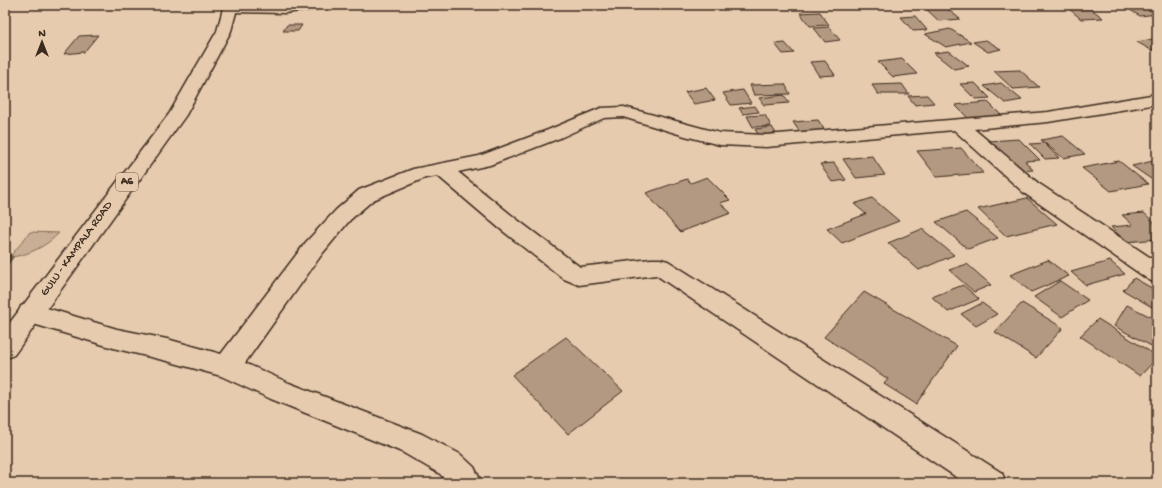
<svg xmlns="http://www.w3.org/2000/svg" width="1162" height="488" font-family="'Gochi Hand',sans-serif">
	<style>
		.green { fill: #c8ae94; stroke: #826c59 }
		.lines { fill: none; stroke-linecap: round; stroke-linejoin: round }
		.stream { fill: #766250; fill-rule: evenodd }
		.building { fill: #b39981; stroke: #3b2a1e }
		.lane-casing { stroke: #3b2a1e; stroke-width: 3 }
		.street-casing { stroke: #3b2a1e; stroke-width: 3 }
		.primary-casing { stroke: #3b2a1e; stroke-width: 3 }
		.lane { fill: #e7cbae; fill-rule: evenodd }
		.street { fill: #e7cbae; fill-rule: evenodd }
		.primary { fill: #e7cbae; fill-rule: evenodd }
		.labels { text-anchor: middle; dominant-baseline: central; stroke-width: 3; stroke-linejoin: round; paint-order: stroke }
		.shield { fill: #e7cbae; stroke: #6f5a49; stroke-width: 1 }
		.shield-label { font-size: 11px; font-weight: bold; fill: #3b2a1e }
		.street-label { font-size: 12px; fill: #3b2a1e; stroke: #e7cbae }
	</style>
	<rect width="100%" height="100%" fill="#e7cbae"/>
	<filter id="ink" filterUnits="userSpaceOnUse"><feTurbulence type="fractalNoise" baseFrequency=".025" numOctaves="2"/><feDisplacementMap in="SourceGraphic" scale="8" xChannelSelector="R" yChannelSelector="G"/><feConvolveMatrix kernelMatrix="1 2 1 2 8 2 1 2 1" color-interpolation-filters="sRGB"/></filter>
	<g filter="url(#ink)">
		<!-- green -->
		<path class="green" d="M30,232L59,233C48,245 28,256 10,257Z"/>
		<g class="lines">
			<!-- stream -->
			<polygon class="stream" points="10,254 14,257 8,265 5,266 5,257"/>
		</g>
		<!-- building -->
		<g class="building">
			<polygon points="1151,6 1157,10 1157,14 1140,16 1127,8"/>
			<polygon points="945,7 960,19 939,21 925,8"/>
			<polygon points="1067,7 1089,7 1103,18 1081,19"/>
			<polygon points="820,12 829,25 810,26 800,13"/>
			<polygon points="915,16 927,30 913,31 901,17"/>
			<polygon points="287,25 302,25 298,31 283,31"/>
			<polygon points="829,27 840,40 825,42 814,28"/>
			<polygon points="950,29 971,42 946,47 925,34"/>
			<polygon points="98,35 84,52 64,54 79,36"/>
			<polygon points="1153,39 1157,41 1157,49 1151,50 1137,42"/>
			<polygon points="986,40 1001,49 988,52 973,42"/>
			<polygon points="785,43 794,53 783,54 775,44"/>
			<polygon points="949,51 969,66 954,69 934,53"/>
			<polygon points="902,59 917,74 893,77 878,62"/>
			<polygon points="825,61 835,75 819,76 810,62"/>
			<polygon points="1020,70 1039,87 1013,89 994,71"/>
			<polygon points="975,83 990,98 975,99 960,84"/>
			<polygon points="1001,83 1022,100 1005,103 984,86"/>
			<polygon points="785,84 790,94 754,95 750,85"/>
			<polygon points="902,84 909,94 878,94 872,85"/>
			<polygon points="706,88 715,100 694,104 685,92"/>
			<polygon points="743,90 751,103 731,105 723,93"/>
			<polygon points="784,95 789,103 764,105 759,98"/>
			<polygon points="927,95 934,103 915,105 908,96"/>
			<polygon points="988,102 1002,116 969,119 955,105"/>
			<polygon points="755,106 759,112 743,114 739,108"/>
			<polygon points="765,115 771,126 753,127 747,116"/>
			<polygon points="818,120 826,132 801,134 793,122"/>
			<polygon points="772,127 777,135 759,136 755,129"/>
			<polygon points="1063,136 1085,154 1063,158 1041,140"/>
			<polygon points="1019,139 1040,160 1025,161 1033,170 1017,171 989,141"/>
			<polygon points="1044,143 1059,158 1045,159 1030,144"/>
			<polygon points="961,148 983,173 937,177 917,151"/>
			<polygon points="872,156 885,175 856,178 843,159"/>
			<polygon points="1119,161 1148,184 1111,191 1082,168"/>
			<polygon points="1153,161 1157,163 1157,178 1151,179 1132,166"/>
			<polygon points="834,163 846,180 832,182 820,164"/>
			<polygon points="707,177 730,200 720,203 731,213 680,232 646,193 687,179 691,183"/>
			<polygon points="872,198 899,221 842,243 827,229 866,214 854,204"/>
			<polygon points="1027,198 1057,224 1006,236 978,209"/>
			<polygon points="966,212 998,238 968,249 936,222"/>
			<polygon points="1144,213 1157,225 1157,239 1126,242 1111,227 1133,225 1122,215"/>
			<polygon points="922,229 954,255 919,270 888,243"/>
			<polygon points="1048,260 1069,276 1031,292 1010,275"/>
			<polygon points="1110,261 1125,274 1086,285 1071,272"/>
			<polygon points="967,264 991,285 974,292 949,270"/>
			<polygon points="1134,278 1157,291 1157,310 1123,290"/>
			<polygon points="1060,281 1088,300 1062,317 1034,297"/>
			<polygon points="963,285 979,299 948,312 932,297"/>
			<polygon points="864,292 957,346 916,404 884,384 888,379 824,337"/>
			<polygon points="982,303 997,314 976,326 961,314"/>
			<polygon points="1022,303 1063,328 1036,358 995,332"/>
			<polygon points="1127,305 1157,320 1157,349 1114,326"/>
			<polygon points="1098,319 1157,356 1157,358 1140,376 1080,336"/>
			<polygon points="566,337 623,391 568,434 512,375"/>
		</g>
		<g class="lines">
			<!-- lane casing -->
			<g class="lane-casing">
				<polygon id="lane" points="304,5 328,5 324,8 285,13 230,12 226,9 230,6 285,7"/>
			</g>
			<!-- street casing -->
			<g class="street-casing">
				<polygon id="street" points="1157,94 1157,104 1048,122 974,129 1038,183 1157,262 1157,283 1149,280 1024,193 954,130 766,147 720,145 685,136 623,117 604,118 560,138 490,165 458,172 515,218 580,267 651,259 660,259 668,261 1002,473 1006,483 965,483 656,275 579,285 564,279 499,228 438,176 425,178 373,200 350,220 322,254 245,363 289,383 422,434 460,454 474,467 482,483 449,483 440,474 402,452 271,399 221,376 167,361 117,349 30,323 21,320 18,313 21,306 30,303 117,329 167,339 221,354 306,242 336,210 359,190 413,169 479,156 548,130 601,108 624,107 720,133 766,135 1048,112"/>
			</g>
			<!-- primary casing -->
			<g class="primary-casing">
				<polygon id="primary" points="224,5 238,5 231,31 186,115 14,355 5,359 5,329 169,114 217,31"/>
			</g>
			<!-- lane -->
			<use href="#lane" class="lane"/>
			<!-- street -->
			<use href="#street" class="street"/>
			<!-- primary -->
			<use href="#primary" class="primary"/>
		</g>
	</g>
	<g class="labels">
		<!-- shield labels -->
		<rect class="shield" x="116" y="173" width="22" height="18" rx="3"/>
		<g class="shield-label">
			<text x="127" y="182">A6</text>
		</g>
		<!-- street labels -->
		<g class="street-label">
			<text transform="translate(77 249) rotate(-54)">GULU - KAMPALA ROAD</text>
		</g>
	</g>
	<!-- margin -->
	<rect width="1162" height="488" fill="none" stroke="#e7cbae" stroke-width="20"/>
	<rect x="10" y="10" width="1142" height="468" fill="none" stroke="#3b2a1e" stroke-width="1.5" filter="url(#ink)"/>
	<!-- north arrow -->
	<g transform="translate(42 42)" stroke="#e7cbae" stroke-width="3" paint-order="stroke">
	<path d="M0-3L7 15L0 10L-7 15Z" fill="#3b2a1e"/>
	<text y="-6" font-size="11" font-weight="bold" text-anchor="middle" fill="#3b2a1e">N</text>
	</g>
</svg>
